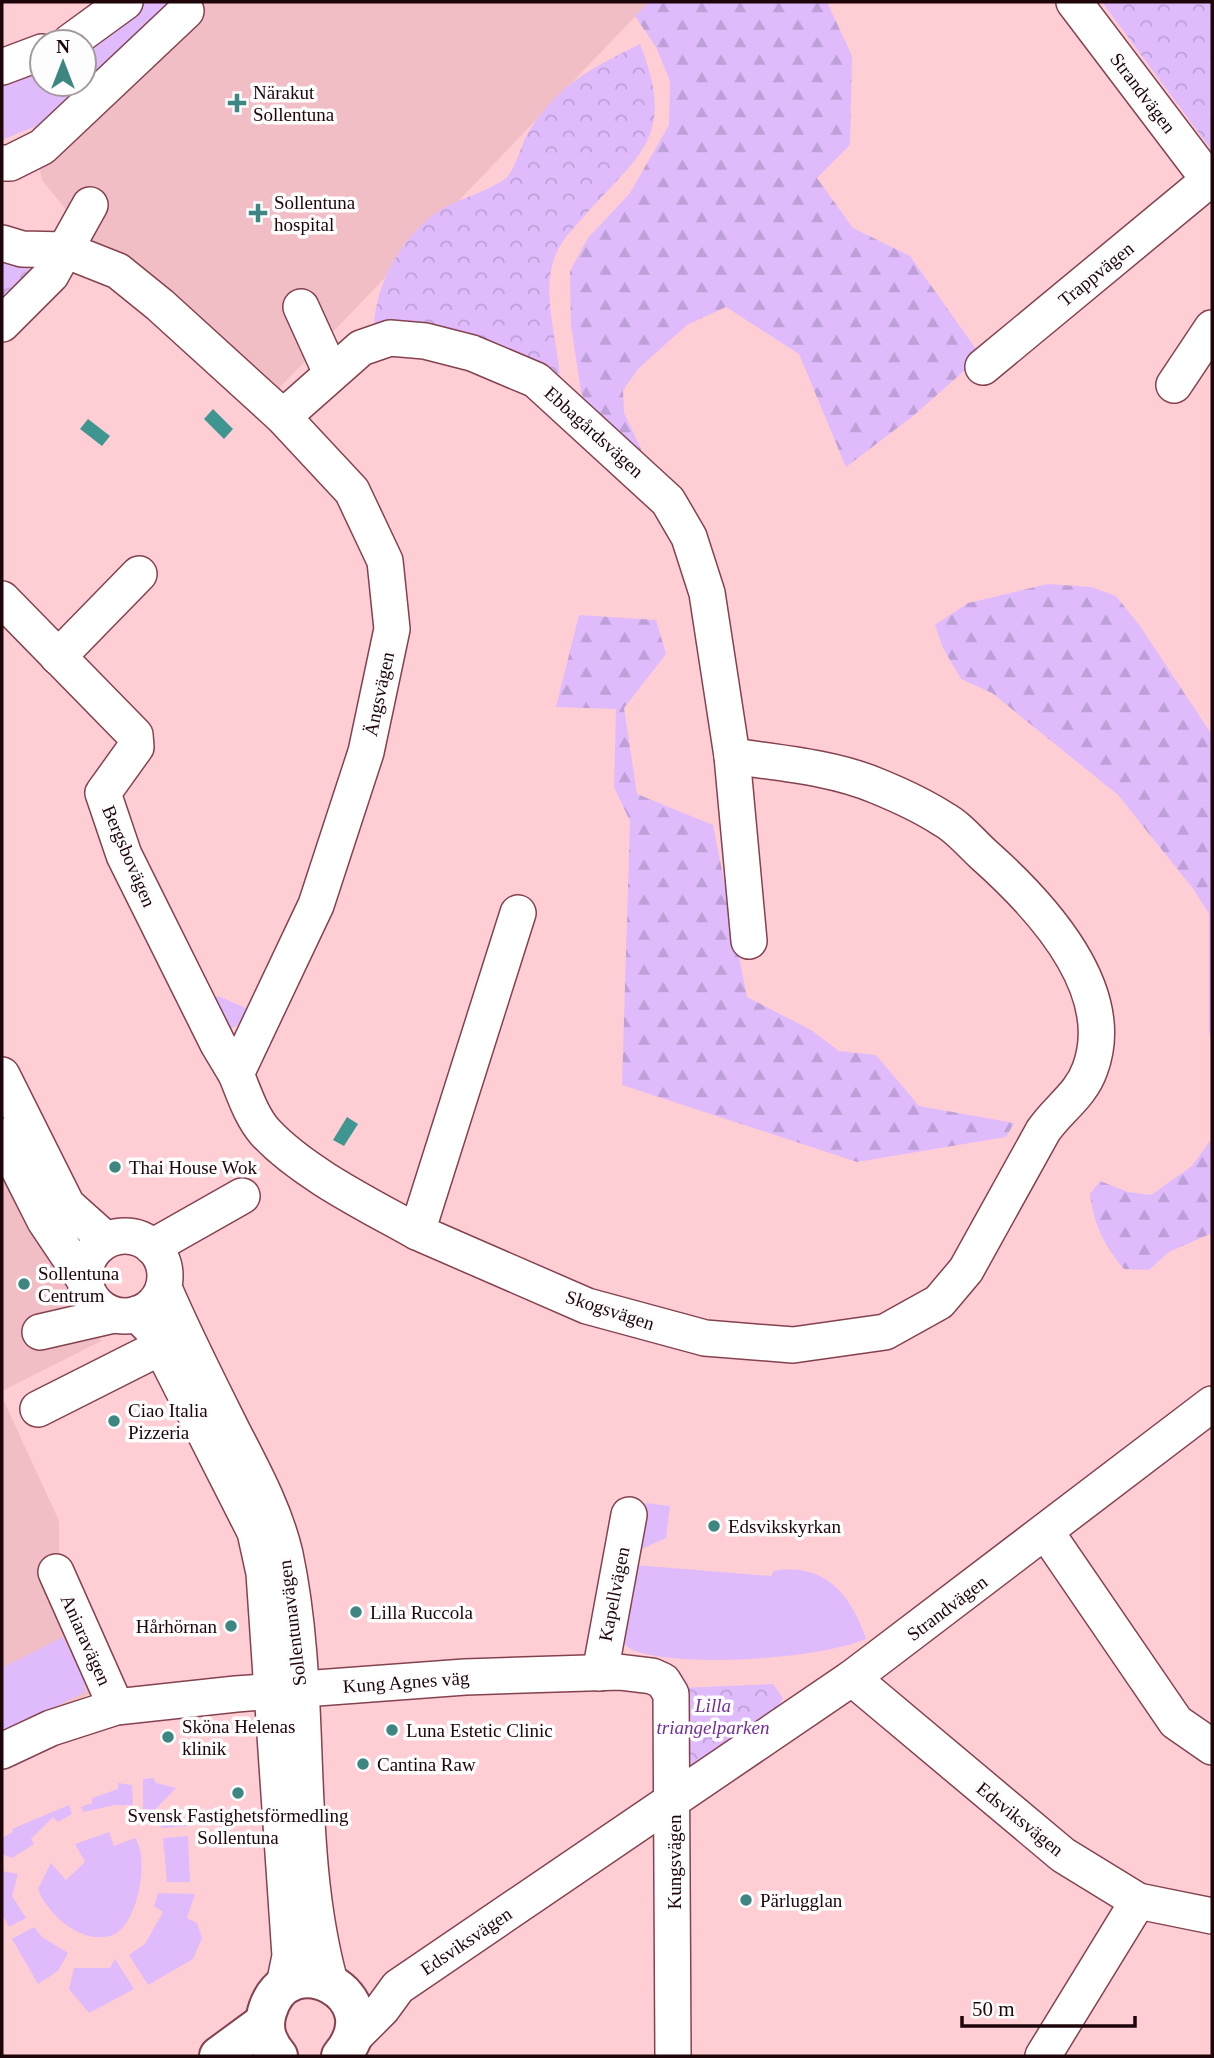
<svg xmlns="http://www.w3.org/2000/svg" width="1214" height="2058" font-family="'Times New Roman',serif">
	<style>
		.built { fill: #f2bec5 }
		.green { fill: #dfbbfc }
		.forest { fill: url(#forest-firs) }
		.park { fill: url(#park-crowns) }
		.water { fill: #3f9691 }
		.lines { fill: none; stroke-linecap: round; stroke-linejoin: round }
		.minor-casing { stroke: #84424e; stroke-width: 38 }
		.major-casing { stroke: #84424e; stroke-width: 42 }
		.minor { stroke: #fff; stroke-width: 35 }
		.major { stroke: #fff; stroke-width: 38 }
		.poi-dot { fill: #3e8681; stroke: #fdfdfd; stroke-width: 2.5 }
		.labels { text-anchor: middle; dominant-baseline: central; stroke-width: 7; stroke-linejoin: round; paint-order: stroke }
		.poi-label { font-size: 19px; fill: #1e050a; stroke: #fdfdfd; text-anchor: start }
		.street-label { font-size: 19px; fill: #1e050a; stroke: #fdfdfd }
		.park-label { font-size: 19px; font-style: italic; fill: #712f9a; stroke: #fdfdfd }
	</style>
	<defs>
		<pattern id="forest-firs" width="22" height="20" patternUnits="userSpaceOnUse" patternTransform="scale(1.75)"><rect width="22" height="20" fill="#dfbbfc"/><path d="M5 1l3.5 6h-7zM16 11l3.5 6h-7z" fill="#bf9fd7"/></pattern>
		<pattern id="park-crowns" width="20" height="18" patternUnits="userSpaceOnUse" patternTransform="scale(1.75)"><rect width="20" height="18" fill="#dfbbfc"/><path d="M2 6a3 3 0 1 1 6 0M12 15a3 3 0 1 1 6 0" fill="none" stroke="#bf9fd7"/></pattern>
	</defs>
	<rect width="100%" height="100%" fill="#feced4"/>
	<!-- built -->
	<g class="built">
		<polygon points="128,2 649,2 264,404 96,247 42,180 33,128 42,84 84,84"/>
		<polygon points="2,1143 101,1341 2,1391"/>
		<polygon points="2,1397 59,1521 59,1623 96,1691 2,1735"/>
	</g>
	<!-- green -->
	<g class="green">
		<polygon points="128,2 177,2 43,123 2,140 2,81 42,63 42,84 84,84 84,42"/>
		<polygon points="218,996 248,1009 238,1025 221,1034 205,1001"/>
		<polygon points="637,1502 670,1506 666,1538 633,1553"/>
		<path d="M634,1565L771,1576L774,1571C825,1562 851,1595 866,1639C818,1659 685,1668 635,1651C626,1648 622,1640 618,1632Z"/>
		<polygon points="63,1637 84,1679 85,1692 2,1733 2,1668"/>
		<polygon points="153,1778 156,1783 176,1788 151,1814 143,1809 143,1779"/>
		<polygon points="118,1783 132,1785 133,1805 115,1805 83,1812 81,1807 92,1803 92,1798 118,1789"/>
		<polygon points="69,1805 72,1814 58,1822 53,1817 31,1839 34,1844 12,1858 2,1854 2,1838 13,1832 12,1829"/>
		<polygon points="177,1806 188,1826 162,1828 158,1822"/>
		<path d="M109,1832L114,1846L135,1838C150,1858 138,1922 115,1934C85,1948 47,1915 38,1889L51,1863L66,1880L85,1862L75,1844Z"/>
		<polygon points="188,1836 190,1882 167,1882 163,1838"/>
		<polygon points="2,1871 18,1874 12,1896 26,1918 9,1927 2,1914"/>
		<polygon points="158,1893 195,1894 187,1918 197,1923 202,1938 193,1959 148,1985 129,1955 145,1944 163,1912 154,1906"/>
		<polygon points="34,1927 42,1937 68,1953 58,1971 38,1984 12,1939"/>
		<polygon points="115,1959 134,1989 89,2013 69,1989 74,1968 110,1968"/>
	</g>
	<!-- forest -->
	<g class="forest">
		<polygon points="649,2 827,2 852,56 850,145 817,178 853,228 910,256 981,356 913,416 846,467 799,354 726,307 687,325 639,368 623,390 624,413 642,451 593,419 581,392 571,325 570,271 588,238 630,193 669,125 670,81 656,47 635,16"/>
		<polygon points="1048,584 1091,587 1116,596 1140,626 1212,735 1212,1042 1209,1032 1209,914 1194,890 1118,795 992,693 961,679 943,648 935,625 968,603"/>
		<polygon points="579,615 656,620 666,654 624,708 637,794 713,825 747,997 811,1030 839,1051 876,1055 919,1106 1014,1123 1006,1137 857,1162 622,1085 630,821 614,787 616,709 556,707"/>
		<path d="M1212,1138V1233L1169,1252L1149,1270L1124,1269C1104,1245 1094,1225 1090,1194L1100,1181L1128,1192L1151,1195L1192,1166Z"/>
	</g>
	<!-- park -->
	<g class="park">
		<polygon points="1102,2 1212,2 1212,151"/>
		<path d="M640,44C676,136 642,152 585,215C573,229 560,241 554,259C540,300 562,350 560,392L374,334C372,285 406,227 449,205C464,198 497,187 507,177C518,164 521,142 531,128C563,81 591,69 640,44Z"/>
		<polygon points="2,261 25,265 31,270 2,300"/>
		<polygon points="773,1684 783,1698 779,1705 696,1766 687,1769 680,1688"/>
	</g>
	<!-- water -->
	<g class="water">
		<polygon points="213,409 233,429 224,439 204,419"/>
		<polygon points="88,419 110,436 102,446 80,429"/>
		<polygon points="347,1117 358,1124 344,1146 333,1140"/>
	</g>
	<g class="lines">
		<!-- minor casing -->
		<g class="minor-casing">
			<g id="minor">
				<polyline points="1074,2 1212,184"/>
				<polyline points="70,42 125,2"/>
				<polyline points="2,67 42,52"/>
				<polyline points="2,163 10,163 42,147 186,11"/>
				<path d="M2,243L22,249L65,250L118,271L160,305L283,417L352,491L385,561L392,629L366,752L316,905L236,1074C244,1093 251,1116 265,1132C303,1173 369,1205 417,1232"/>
				<polyline points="301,307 331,373"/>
				<polyline points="2,324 51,275 90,205"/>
				<polyline points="983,367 1209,180"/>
				<polyline points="1174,385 1212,328"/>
				<polyline points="283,417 361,348 390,338 425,341 472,353 536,380 668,501 689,537 707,593 732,756 749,941"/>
				<polyline points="2,599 135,735 136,747 103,793 124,855 218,1044 236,1074"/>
				<polyline points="58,657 139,574"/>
				<path d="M518,913L417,1232L587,1306L705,1338L793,1345L885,1332L939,1302L966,1270L1043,1131C1058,1109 1081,1095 1090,1069C1120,988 1037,902 983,854C970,842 958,827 943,819C923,806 899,795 877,786C832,767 779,763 732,756"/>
				<polyline points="2,1075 67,1205 105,1239"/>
				<polyline points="2,1136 45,1221 84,1279"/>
				<circle cx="125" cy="1276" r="40"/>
				<polyline points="152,1247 242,1196"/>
				<path d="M164,1288C185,1337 209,1384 233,1432C253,1471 275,1511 285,1554C315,1695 292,1844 330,1982"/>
				<polyline points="137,1314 152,1329 255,1532 264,1573 290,1956 284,1985"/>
				<polyline points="40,1332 114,1315"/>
				<polyline points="38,1409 161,1347"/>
				<polyline points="1046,1532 1176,1722 1212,1747"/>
				<polyline points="56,1572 116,1707"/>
				<polyline points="600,1673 629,1515"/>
				<polyline points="852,1678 1063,1855 1138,1901 1212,1916"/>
				<polyline points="2,1751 51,1728 116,1707 236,1694 465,1677 619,1672 652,1676 663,1681 671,1694 673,2056"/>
				<polyline points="353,2038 382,2009 398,1987 852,1678 1212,1404"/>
				<polyline points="1043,2056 1138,1901"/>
			</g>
		</g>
		<!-- major casing -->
		<g class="major-casing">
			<g id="major">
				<polyline points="219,2056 264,2023"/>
				<path d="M278,2056C267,2043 262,2029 267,2012C287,1941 393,1995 341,2056"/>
			</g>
		</g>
		<!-- minor -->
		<use href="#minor" class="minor"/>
		<!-- major -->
		<use href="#major" class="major"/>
	</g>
	<!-- markers -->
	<g class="poi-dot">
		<path d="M233.5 92.5h7v7h7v7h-7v7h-7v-7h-7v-7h7z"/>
		<path d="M254.5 202.5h7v7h7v7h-7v7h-7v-7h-7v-7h7z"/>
		<circle cx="115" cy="1167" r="7"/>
		<circle cx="24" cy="1284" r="7"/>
		<circle cx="114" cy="1421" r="7"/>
		<circle cx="714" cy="1526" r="7"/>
		<circle cx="356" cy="1612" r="7"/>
		<circle cx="231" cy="1626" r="7"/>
		<circle cx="392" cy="1730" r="7"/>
		<circle cx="168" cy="1737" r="7"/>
		<circle cx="363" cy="1764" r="7"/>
		<circle cx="238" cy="1793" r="7"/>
		<circle cx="746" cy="1900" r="7"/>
	</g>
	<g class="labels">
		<!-- poi labels -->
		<g class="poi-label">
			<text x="253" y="92">Närakut<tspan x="253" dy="22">Sollentuna</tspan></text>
			<text x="274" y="202">Sollentuna<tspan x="274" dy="22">hospital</tspan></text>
			<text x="129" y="1167">Thai House Wok</text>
			<text x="38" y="1273">Sollentuna<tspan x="38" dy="22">Centrum</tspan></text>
			<text x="128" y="1410">Ciao Italia<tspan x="128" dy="22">Pizzeria</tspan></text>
			<text x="728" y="1526">Edsvikskyrkan</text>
			<text x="370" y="1612">Lilla Ruccola</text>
			<text x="217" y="1626" text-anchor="end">Hårhörnan</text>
			<text x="182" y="1726">Sköna Helenas<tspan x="182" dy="22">klinik</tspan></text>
			<text x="406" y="1730">Luna Estetic Clinic</text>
			<text x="377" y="1764">Cantina Raw</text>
			<text x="238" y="1815" text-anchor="middle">Svensk Fastighetsförmedling<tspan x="238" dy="22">Sollentuna</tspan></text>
			<text x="760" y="1900">Pärlugglan</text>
		</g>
		<!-- street labels -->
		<g class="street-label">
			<text transform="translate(1143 93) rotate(53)">Strandvägen</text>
			<text transform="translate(1096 274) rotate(-39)">Trappvägen</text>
			<text transform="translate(594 432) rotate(42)">Ebbagårdsvägen</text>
			<text transform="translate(379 694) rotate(-78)">Ängsvägen</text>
			<text transform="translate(129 856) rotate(67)">Bergsbovägen</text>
			<text transform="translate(610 1310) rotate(18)">Skogsvägen</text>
			<text transform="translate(614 1594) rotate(-79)">Kapellvägen</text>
			<text transform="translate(947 1608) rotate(-37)">Strandvägen</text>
			<text transform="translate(292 1623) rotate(-97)">Sollentunavägen</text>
			<text transform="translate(86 1640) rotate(66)">Aniaravägen</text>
			<text transform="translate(406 1682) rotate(-4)">Kung Agnes väg</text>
			<text transform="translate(1020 1819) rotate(39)">Edsviksvägen</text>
			<text transform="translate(674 1862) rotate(-90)">Kungsvägen</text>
			<text transform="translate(466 1941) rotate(-34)">Edsviksvägen</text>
		</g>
		<!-- park labels -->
		<g class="park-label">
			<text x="713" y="1705">Lilla<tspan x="713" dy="22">triangelparken</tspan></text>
		</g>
	</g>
	<!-- border -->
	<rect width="1214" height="2058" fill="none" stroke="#1e050a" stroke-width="7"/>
	<!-- north arrow -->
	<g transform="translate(63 63)"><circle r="33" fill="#fdfdfd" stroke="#a49a9c" stroke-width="2"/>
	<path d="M0-5L12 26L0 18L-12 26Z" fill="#3e8681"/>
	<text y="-10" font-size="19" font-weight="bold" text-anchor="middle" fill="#1e050a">N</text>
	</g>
	<!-- scale -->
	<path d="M962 2016v10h173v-10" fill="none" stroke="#1e050a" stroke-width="3.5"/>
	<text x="972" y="2016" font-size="21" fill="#1e050a" stroke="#fdfdfd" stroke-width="5" paint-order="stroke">50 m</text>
</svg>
